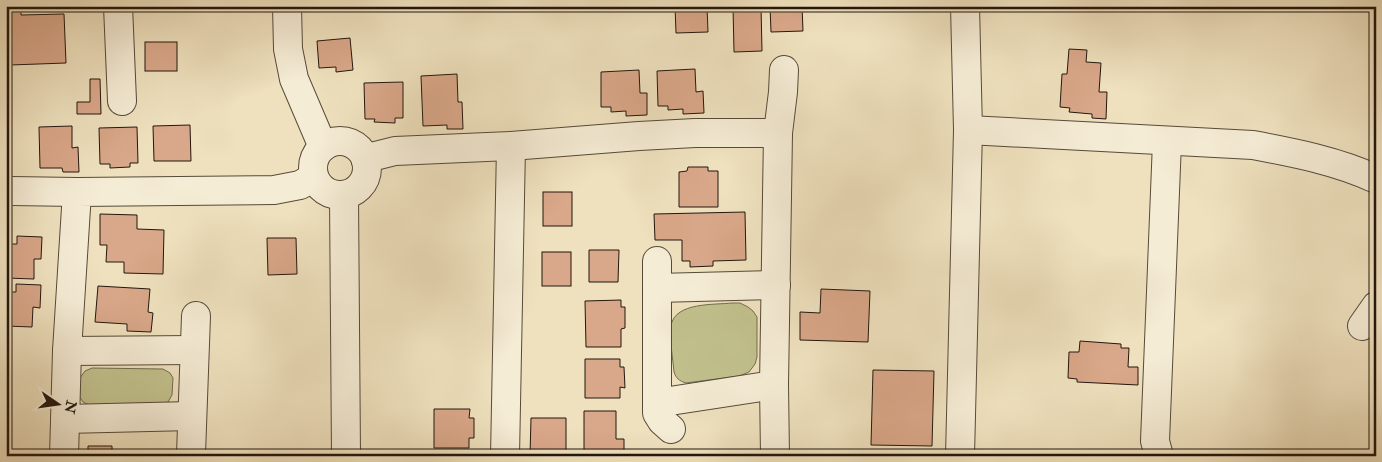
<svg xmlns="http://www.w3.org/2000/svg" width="1382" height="462" font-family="'IM FELL Double Pica',serif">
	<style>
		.green { fill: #c1c08c; stroke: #726c4d }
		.building { fill: #d9a789; stroke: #23170e }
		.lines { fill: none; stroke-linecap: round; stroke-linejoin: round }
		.street-casing { stroke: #564a3a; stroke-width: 30 }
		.street { stroke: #f5ecd5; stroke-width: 28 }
	</style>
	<rect width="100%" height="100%" fill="#efe1be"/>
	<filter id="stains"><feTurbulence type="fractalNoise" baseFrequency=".004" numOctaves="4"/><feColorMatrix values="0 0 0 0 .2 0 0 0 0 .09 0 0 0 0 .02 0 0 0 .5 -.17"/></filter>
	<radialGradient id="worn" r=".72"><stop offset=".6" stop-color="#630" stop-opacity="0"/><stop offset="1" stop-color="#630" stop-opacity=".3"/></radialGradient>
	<!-- green -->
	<g class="green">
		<path d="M732,303H740L748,307L753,311L757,317V357L755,364L749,372L739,376L686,383C679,381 676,378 674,372C673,360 669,336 671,325C676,302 714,305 732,303Z"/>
		<polygon points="92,368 163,369 170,373 173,378 172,395 168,402 160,405 89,405 83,402 79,396 80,378 85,371"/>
	</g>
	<!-- building -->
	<g class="building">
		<polygon points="675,6 707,6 708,32 676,33"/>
		<polygon points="733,6 761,6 762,51 734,52"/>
		<polygon points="770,6 802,6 803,31 771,32"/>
		<polygon points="6,9 21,9 21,15 64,14 66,63 10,65 8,27 6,27"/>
		<polygon points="350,38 353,70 336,72 336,67 319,68 317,41"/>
		<rect x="145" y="42" width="32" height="29"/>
		<polygon points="1069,49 1087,50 1086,62 1101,63 1099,92 1107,92 1106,119 1092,118 1092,114 1069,112 1070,108 1060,107 1062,74 1067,74"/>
		<polygon points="695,69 696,92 703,91 704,113 683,114 683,109 668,110 668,106 658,106 657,71"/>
		<polygon points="639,70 640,93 647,93 647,115 626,116 626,111 611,112 611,107 601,107 601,72"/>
		<polygon points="457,74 458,102 462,102 463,129 447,129 447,125 423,126 421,76"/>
		<polygon points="90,79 100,79 101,114 77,114 77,102 90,102"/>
		<polygon points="403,82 403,118 395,118 395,123 374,122 375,119 365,119 364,83"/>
		<polygon points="190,125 191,161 154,161 153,126"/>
		<polygon points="72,126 72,148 78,147 79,172 63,172 62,168 40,168 39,127"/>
		<polygon points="137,127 138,163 130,163 130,167 110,168 110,164 100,164 99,128"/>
		<polygon points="688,167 708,167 708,171 718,171 718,207 679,207 679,172 687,171"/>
		<rect x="543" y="192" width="29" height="34"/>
		<polygon points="745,212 746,260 713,261 713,266 690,267 690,261 682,261 682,240 655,240 654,214"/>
		<polygon points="100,214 137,215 137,229 164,230 163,274 124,273 124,262 106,262 107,245 100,245"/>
		<polygon points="17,236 42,237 41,259 34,259 34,279 6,278 6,244 17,244"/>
		<polygon points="267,238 296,238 297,274 268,275"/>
		<polygon points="589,250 619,250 618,282 589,282"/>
		<rect x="542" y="252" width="29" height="34"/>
		<polygon points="16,284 41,285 40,308 33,307 32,327 6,326 6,292 16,292"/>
		<polygon points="98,286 150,289 148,312 153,313 151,332 127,331 127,324 95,322"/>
		<polygon points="821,289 870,291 868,342 800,340 800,312 820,313"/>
		<polygon points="621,300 621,307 625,307 625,328 621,329 621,347 586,347 585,301"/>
		<polygon points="1080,341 1121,344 1121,348 1129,348 1128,367 1138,367 1138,385 1077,382 1077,379 1068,378 1069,352 1079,352"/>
		<polygon points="585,359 620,359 620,367 624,367 625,388 620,387 620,398 585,398"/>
		<polygon points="873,370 934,371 932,446 871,445"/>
		<polygon points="434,409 470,409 469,418 474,418 474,438 469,438 469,448 434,448"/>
		<polygon points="584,411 616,411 616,439 624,439 624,456 584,456"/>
		<polygon points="531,418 566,418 566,456 530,456"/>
		<polygon points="88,446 112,446 112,454 156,454 156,456 88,456"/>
		<rect x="811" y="454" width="36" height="2"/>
	</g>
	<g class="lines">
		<!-- street casing -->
		<g class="street-casing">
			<g id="street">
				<polyline points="118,6 122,101"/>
				<polyline points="287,6 288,49 294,79 323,147"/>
				<path d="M968,130L1253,145C1295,153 1337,161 1376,179"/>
				<circle cx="340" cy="168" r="27"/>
				<polyline points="366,161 375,156 395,151 511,146 639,136 695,133 778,133"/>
				<polyline points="11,191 77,192"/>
				<polyline points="344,195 346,456"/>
				<polyline points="657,261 657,413 662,421 671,429"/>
				<polyline points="657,288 776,285"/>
				<polyline points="1362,326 1376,306"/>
				<polyline points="67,351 194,350"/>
				<polyline points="657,403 774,385"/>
				<polyline points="65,419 192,416"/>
				<polyline points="191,454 196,316"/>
				<polyline points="64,456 67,351 77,192 274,190 300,185 314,177"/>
				<polyline points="505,456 511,146"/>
				<polyline points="775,456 774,385 778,133 783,92 784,70"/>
				<polyline points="960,456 968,130 965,6"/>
				<polyline points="1159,456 1155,441 1167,142"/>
			</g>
		</g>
		<!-- street -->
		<use href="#street" class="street"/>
	</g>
	<!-- margin -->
	<rect width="1382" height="462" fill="none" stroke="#efe1be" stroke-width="25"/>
	<rect x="8" y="8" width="1367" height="447" fill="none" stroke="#23170e" stroke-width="2.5"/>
	<rect x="12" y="12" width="1357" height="437" fill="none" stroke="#23170e"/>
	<!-- north arrow -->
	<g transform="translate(58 404) rotate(103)" stroke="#f5ecd5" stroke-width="4" paint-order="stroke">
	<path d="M0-4L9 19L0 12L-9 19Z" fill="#23170e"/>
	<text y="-8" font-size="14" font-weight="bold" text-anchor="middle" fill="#23170e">N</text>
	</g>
	<rect width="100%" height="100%" filter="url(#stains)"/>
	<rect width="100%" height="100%" fill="url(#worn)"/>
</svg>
